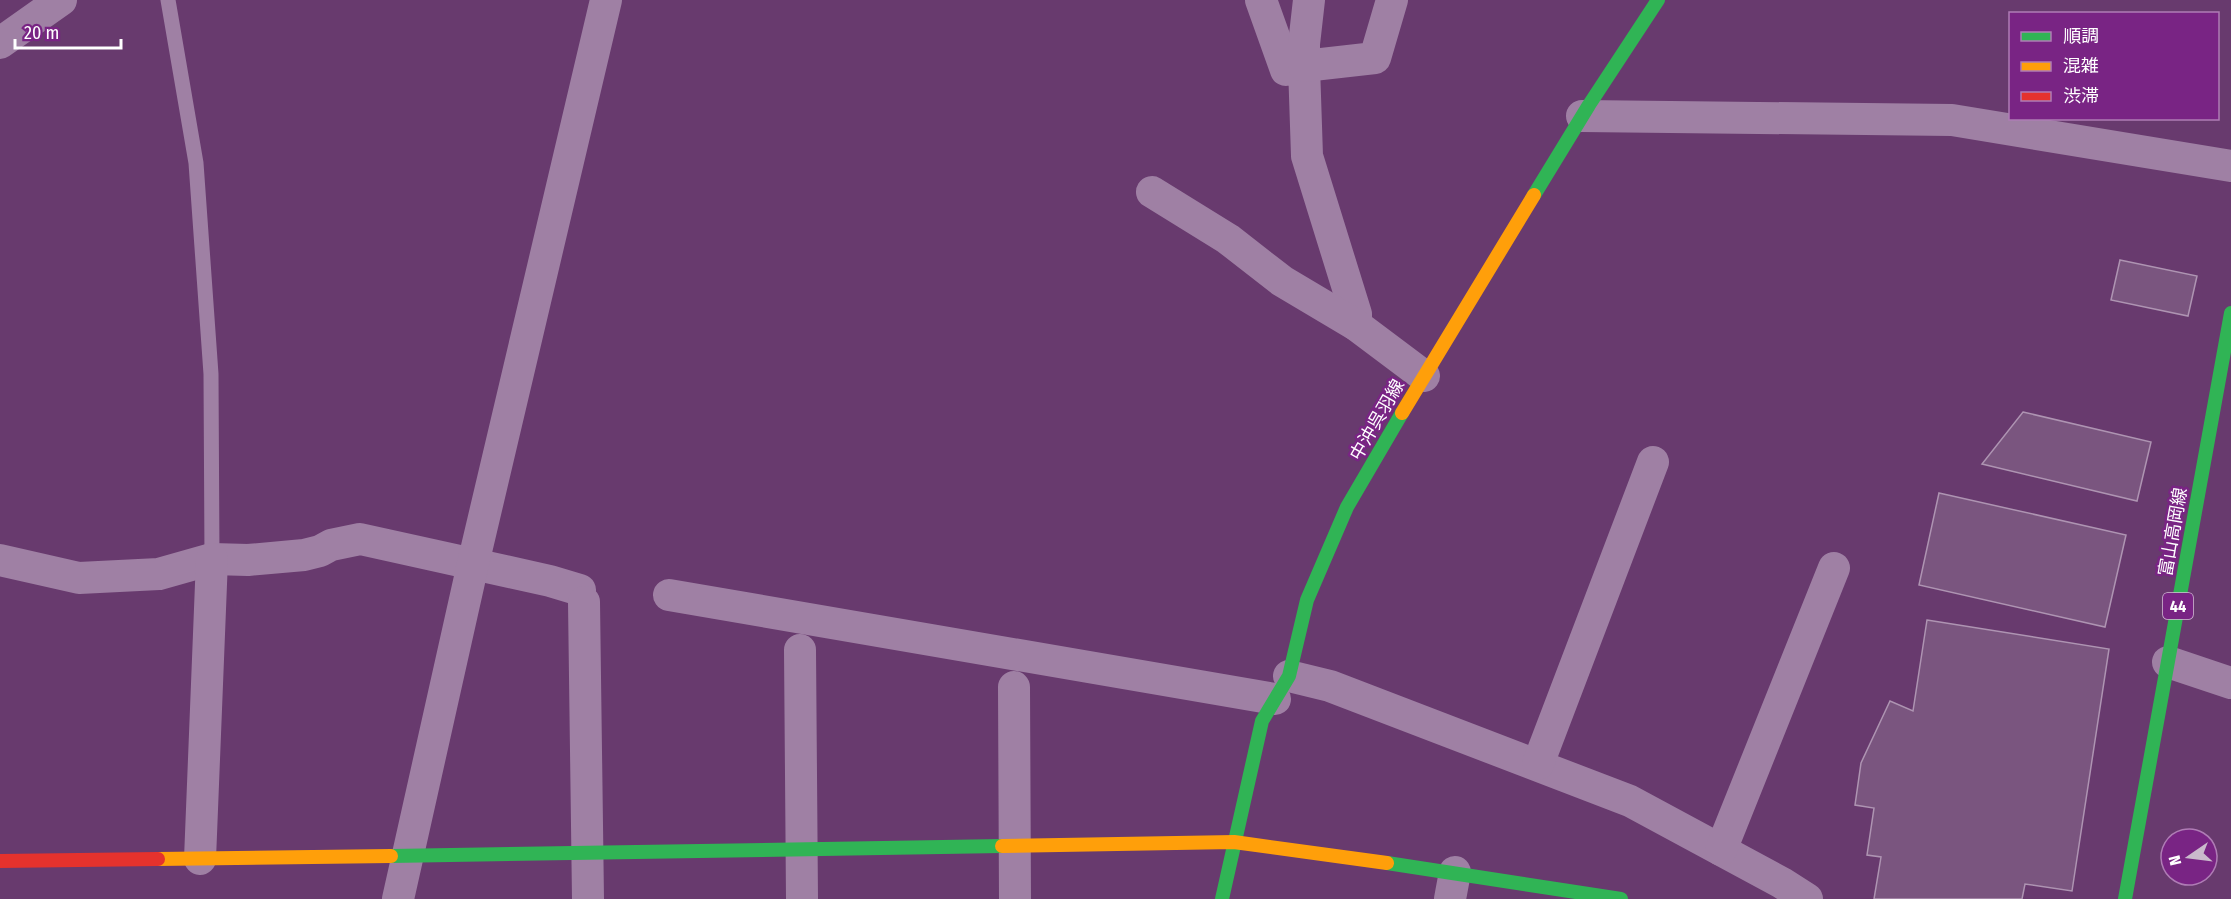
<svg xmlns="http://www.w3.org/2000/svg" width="2231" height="899" font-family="'Fira Sans Condensed','Noto Sans JP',sans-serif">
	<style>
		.building { fill: #7a557f; stroke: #ae94b2; stroke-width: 1.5 }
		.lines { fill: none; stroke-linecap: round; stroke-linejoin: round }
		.lane { stroke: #9f80a4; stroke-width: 15 }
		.street { stroke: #9f80a4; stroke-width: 32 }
		.fast { stroke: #30b455; stroke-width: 14 }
		.slow { stroke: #ff9f0a; stroke-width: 14 }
		.jam { stroke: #e5322d; stroke-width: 14 }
		.labels { text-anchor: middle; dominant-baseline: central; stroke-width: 5; stroke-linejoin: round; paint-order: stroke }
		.shield { fill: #792484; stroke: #d7bdda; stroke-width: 1.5 }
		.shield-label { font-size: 16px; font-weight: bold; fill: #fff }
		.street-label { font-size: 18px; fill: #fff; stroke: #792484 }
	</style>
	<rect width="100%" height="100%" fill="#683a6e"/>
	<!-- building -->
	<g class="building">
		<polygon points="2120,260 2197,276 2188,316 2111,300"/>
		<polygon points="2023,412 2151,442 2137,501 1982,464"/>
		<polygon points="1939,493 2126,535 2105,627 1919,585"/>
		<polygon points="1927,620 2109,649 2072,891 2025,884 2022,899 1874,899 1881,857 1867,855 1874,808 1855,805 1861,763 1890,701 1913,711"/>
	</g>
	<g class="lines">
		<!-- lane -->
		<polyline class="lane" points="168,0 196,163 211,374 212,559"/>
		<!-- street -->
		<g class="street">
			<polyline points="1261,0 1286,70 1304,66 1307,156 1356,314 1356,325"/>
			<polyline points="1309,0 1304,44 1304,66 1375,58 1392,0"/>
			<polyline points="0,43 61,0"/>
			<polyline points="1582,116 1952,120 2231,166"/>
			<polyline points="1152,192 1228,239 1282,281 1356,325 1424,376"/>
			<polyline points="0,560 79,578 159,574 212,559 248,560 304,555 320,551 331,545 360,539 550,581 580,590"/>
			<polyline points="669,595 1275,699"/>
			<polyline points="584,602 588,899"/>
			<polyline points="800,650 802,899"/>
			<polyline points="2168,662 2231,683"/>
			<polyline points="1289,676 1330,686 1630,801 1782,883 1807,899"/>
			<polyline points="1014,687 1015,899"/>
			<polyline points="1538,764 1653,462"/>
			<polyline points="1721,850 1834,568"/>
			<polyline points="200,859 212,559"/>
			<polyline points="398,899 473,564 606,0"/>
			<polyline points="1450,899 1455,872"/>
		</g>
		<!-- fast -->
		<g class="fast">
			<polyline points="1534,195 1589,105 1658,0"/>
			<polyline points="391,856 1002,846"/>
			<polyline points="1387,863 1621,899"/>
			<polyline points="1222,899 1262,721 1289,676 1307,600 1347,507 1402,413"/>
			<polyline points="2125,899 2231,313"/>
		</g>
		<!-- slow -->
		<g class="slow">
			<polyline points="1402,413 1534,195"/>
			<polyline points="1002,846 1234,842 1387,863"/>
			<polyline points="158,859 391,856"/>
		</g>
		<!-- jam -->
		<polyline class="jam" points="0,861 158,859"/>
	</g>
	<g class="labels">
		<!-- shield labels -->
		<rect class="shield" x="2163" y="593" width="30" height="26" rx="4.5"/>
		<g class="shield-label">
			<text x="2178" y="606">44</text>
		</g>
		<!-- street labels -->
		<g class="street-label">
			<text transform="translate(1377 420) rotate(-60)">中沖呉羽線</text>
			<text transform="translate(2173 532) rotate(-80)">富山高岡線</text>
		</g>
	</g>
	<!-- legend -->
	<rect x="2009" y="12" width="210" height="108" fill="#792484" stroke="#af7cb5" stroke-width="1.5"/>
	<rect x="2021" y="32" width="30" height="9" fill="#30b455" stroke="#af7cb5" stroke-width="1.5"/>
	<text x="2063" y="42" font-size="18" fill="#ffffff">順調</text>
	<rect x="2021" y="62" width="30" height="9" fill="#ff9f0a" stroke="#af7cb5" stroke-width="1.5"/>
	<text x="2063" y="72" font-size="18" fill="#ffffff">混雑</text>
	<rect x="2021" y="92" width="30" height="9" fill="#e5322d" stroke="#af7cb5" stroke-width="1.5"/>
	<text x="2063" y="102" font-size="18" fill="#ffffff">渋滞</text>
	<!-- north arrow -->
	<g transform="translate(2189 857) rotate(256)"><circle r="28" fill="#792484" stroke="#af7cb5" stroke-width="1.5"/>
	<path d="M0-4.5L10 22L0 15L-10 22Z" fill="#cabacc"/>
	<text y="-9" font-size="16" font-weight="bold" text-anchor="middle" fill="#ffffff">N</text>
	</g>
	<!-- scale -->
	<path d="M15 39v9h106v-9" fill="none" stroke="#ffffff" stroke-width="3"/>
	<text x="24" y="39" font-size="18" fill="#ffffff" stroke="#792484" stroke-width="4.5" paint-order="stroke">20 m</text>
</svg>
